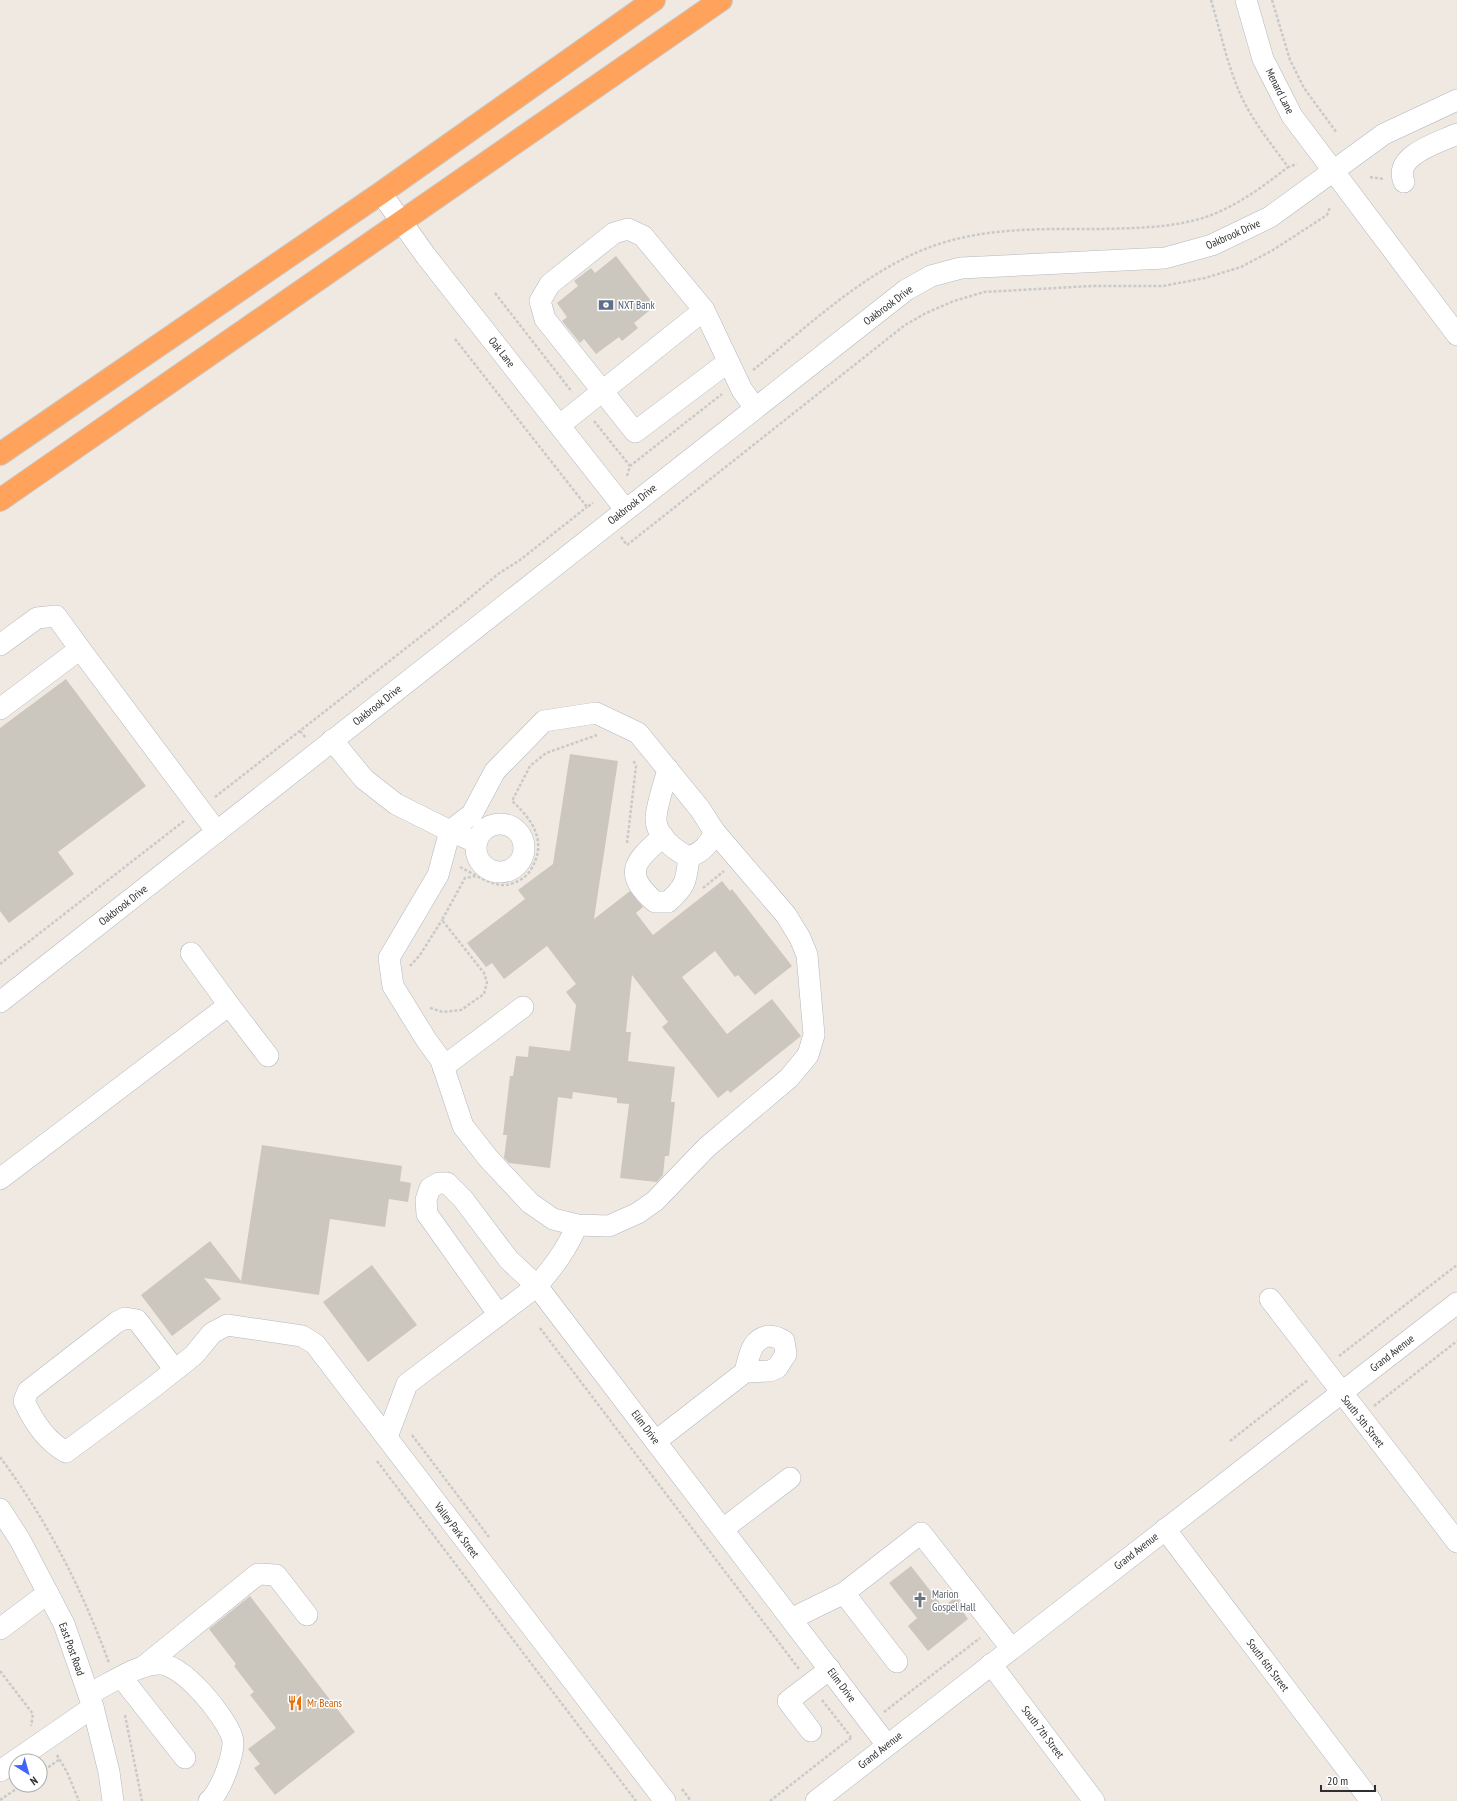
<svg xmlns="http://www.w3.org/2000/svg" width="1457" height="1801" font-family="'PT Sans Narrow',sans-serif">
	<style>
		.building { fill: #cbc7bf }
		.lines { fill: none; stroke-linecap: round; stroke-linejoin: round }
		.minor-casing { stroke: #b4b7c1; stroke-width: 22 }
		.highway-casing { stroke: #c9c9c9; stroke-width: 24 }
		.path { stroke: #c9c9c9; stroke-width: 2.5; stroke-dasharray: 3 2; stroke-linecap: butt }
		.minor { stroke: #fff; stroke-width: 21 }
		.highway { stroke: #ffa35c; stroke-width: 22 }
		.labels { text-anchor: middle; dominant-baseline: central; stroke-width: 3; stroke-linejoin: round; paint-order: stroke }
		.street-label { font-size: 11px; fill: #2e2e2e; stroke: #fff }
		.service-label { font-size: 11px; fill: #4e5e75; stroke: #fff; text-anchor: start }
		.worship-label { font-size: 11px; fill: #5b616d; stroke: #fff; text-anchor: start }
		.food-label { font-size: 11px; fill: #c56008; stroke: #fff; text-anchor: start }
	</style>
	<rect width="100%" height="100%" fill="#efe9e1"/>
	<!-- building -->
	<g class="building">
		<polygon points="616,256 655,306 634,323 638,328 622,341 619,337 596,354 584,339 580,343 562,321 567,317 557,303 578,286 574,281 591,268 595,273"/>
		<polygon points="66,679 146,786 58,852 74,874 9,923 0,911 0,728"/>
		<polygon points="570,754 618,761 594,919 630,891 643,907 636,913 653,935 722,881 730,891 732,889 792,966 755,995 738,975 735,977 715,951 682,977 727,1034 772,999 801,1036 730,1093 728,1090 718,1098 662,1027 668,1022 632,975 626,1032 631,1032 628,1061 675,1067 671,1102 675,1102 669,1156 665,1156 663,1175 657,1182 620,1178 629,1104 617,1103 617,1098 573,1092 572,1099 558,1097 550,1168 509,1163 504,1158 507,1135 503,1135 510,1076 513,1076 516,1056 528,1057 529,1046 570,1051 576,1005 566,992 576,984 547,946 504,979 492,963 486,967 467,943 525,899 518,890 553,864"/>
		<polygon points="262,1145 402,1166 400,1181 411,1183 408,1202 389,1199 385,1227 330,1219 319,1295 204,1278 221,1299 172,1336 141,1295 210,1241 241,1281"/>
		<polygon points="372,1265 417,1325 368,1362 323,1302"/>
		<polygon points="911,1566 943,1607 956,1597 966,1610 963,1612 968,1619 928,1651 908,1626 917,1618 889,1583"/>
		<polygon points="250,1596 355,1732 275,1795 254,1768 260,1764 248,1749 276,1728 250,1695 254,1692 234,1666 236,1664 209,1629"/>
	</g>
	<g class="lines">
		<!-- minor casing -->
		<g class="minor-casing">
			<g id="minor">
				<polyline points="1246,0 1263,59 1292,116 1457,335"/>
				<path d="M1404,182C1393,155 1438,143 1457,134"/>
				<polyline points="381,193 426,256 625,509"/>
				<polyline points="728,362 635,432 545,319 540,301 550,284 614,233 628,229 643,236 704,310 742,390 755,408"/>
				<polyline points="560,425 704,310"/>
				<polyline points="0,645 37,618 56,616 80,649"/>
				<polyline points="0,709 80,649 217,832"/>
				<path d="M332,740L364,779L396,804L450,831L472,814L495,771L544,721L596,713L638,733L700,809L714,831C710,845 702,852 689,857C675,851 655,835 656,818C657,803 664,785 668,769"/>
				<circle cx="500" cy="848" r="24"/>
				<path d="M663,836C636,861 621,872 655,902H668C687,885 686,880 689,857"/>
				<polyline points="476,842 450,831 438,875 389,958 393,986 427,1041 441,1060 463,1126 488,1158 530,1203 553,1219 577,1225 609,1226 638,1213 655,1201 707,1147 789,1078 808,1055 814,1035 807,955 800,938 786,915 714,831"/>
				<polyline points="0,1002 906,290 931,276 961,268 1165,258 1212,245 1270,217 1384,134 1457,100"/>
				<polyline points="229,1005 268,1056"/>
				<polyline points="443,1067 523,1007"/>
				<polyline points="0,1179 229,1005 191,953"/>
				<polyline points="1270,1299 1457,1542"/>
				<path d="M499,1315L427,1214L426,1200L430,1188L439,1183H447L463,1199L509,1260L537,1286C554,1266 567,1249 577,1225"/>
				<path d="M175,1370L137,1320L125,1318L117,1322L28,1391L24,1401C33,1421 46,1441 66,1452L155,1386L194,1355L212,1333L227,1325L302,1336L315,1344L665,1801"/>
				<polyline points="387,1437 407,1384 537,1286 887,1745"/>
				<path d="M656,1441L745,1372L770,1371L777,1368L786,1354L784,1341C779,1338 775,1336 769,1336C751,1338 749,1357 745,1372"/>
				<polyline points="0,1509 20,1540 64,1624 93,1707 109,1772 113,1801"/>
				<polyline points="723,1529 790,1478"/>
				<polyline points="1165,1529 1371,1801"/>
				<polyline points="791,1619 844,1593"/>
				<polyline points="0,1629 48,1593"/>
				<polyline points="897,1662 844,1593 921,1533 1011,1648"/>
				<polyline points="991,1664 1094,1801"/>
				<polyline points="143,1667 258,1574 276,1575 307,1615"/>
				<polyline points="122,1678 185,1758"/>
				<path d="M89,1694C109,1684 136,1665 158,1664C182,1662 225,1716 232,1737C237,1750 220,1793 209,1801"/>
				<polyline points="811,1731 788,1701 830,1669"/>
				<polyline points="0,1771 93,1707"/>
				<polyline points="816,1801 1457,1303"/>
			</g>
		</g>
		<!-- highway casing -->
		<g class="highway-casing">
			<g id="highway">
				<polyline points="0,454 381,193 654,0"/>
				<polyline points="0,500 721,0"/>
			</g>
		</g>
		<!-- path -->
		<g class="path">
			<path d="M1211,0C1221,33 1228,69 1243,100C1255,124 1272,145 1288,167L1297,164"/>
			<polyline points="1272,0 1290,60 1304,88 1337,133"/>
			<polyline points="1370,177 1384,179"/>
			<polyline points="495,293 572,392"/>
			<polyline points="455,339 587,507 593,503"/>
			<path d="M753,370C811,324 871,265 942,243C994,227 1048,229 1101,229C1137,228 1174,228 1209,216C1238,205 1264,186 1288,167"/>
			<polyline points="594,421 630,466"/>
			<polyline points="627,476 630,466 722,394"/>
			<polyline points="621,537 627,545 905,325 926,313 954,301 984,292 1092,286 1163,286 1205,278 1241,267 1273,250 1327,215 1330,207"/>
			<polyline points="300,731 306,738"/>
			<polyline points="215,797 460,606 498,574 520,560 587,507"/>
			<polyline points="627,843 636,766 633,760"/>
			<path d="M460,867C474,874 491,886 506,885C514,884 526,878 530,871C548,843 534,821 512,801L530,766L546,753L597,735"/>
			<polyline points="703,888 724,871"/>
			<polyline points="0,964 184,821"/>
			<polyline points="410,966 420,955 442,920"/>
			<polyline points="430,1008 443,1012 461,1010 484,994 487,982 484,973 442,920 465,878 476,876"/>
			<polyline points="540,1328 799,1669"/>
			<polyline points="1339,1356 1457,1265"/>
			<polyline points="1374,1406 1457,1341"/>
			<polyline points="412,1435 489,1537"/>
			<polyline points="1230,1441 1308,1380"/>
			<path d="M0,1457C47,1520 82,1589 109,1663"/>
			<polyline points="377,1461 636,1801"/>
			<polyline points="0,1671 33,1714 31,1726"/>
			<polyline points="822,1700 851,1737"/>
			<polyline points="884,1712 980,1638"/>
			<polyline points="125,1715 142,1801"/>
			<polyline points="57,1755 67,1772 79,1801"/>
			<polyline points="40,1773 60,1759"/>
			<polyline points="682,1789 691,1801"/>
			<polyline points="0,1800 22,1785"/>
			<polyline points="770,1801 852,1737"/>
		</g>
		<!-- minor -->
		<use href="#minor" class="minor"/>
		<!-- highway -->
		<use href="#highway" class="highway"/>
	</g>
	<!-- icons -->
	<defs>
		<g id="bank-bare" transform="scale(1.2)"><path d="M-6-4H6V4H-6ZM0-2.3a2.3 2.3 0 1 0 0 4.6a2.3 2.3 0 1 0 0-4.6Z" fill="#5c6f8a" stroke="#fff" stroke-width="2.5" paint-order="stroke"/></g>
		<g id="church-bare" transform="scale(1.2)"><path d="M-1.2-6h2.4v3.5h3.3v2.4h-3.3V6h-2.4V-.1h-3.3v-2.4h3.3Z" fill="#6b7280" stroke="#fff" stroke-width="2.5" paint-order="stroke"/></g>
		<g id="restaurant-bare" transform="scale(1.2)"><path d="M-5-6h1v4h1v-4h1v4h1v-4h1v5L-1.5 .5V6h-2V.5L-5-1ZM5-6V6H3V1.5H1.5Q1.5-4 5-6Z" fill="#e8710a" stroke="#fff" stroke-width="2.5" paint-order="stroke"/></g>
	</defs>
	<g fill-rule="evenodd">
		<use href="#bank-bare" x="606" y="305"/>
		<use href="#church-bare" x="920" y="1600"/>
		<use href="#restaurant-bare" x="295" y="1703"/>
	</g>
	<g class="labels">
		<!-- street labels -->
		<g class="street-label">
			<text transform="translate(1280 91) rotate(63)">Menard Lane</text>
			<text transform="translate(1233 234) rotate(-24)">Oakbrook Drive</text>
			<text transform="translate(888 305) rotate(-37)">Oakbrook Drive</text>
			<text transform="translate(502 352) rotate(52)">Oak Lane</text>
			<text transform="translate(632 504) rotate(-38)">Oakbrook Drive</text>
			<text transform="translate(377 705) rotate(-38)">Oakbrook Drive</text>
			<text transform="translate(123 905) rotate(-38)">Oakbrook Drive</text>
			<text transform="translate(1392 1353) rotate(-38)">Grand Avenue</text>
			<text transform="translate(1363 1421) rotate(52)">South 5th Street</text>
			<text transform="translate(646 1427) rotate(53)">Elim Drive</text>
			<text transform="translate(457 1530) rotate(53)">Valley Park Street</text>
			<text transform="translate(1136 1551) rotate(-38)">Grand Avenue</text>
			<text transform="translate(72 1649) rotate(70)">East Post Road</text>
			<text transform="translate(1268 1665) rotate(53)">South 6th Street</text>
			<text transform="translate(842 1685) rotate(53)">Elim Drive</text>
			<text transform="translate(1043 1732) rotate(53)">South 7th Street</text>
			<text transform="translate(880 1750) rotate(-38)">Grand Avenue</text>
		</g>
		<!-- service labels -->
		<g class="service-label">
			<text x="618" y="305">NXT Bank</text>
		</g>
		<!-- worship labels -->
		<g class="worship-label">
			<text x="932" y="1594">Marion<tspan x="932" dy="13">Gospel Hall</tspan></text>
		</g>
		<!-- food labels -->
		<g class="food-label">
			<text x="307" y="1703">Mr Beans</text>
		</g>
	</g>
	<!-- north arrow -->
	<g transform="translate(28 1773) rotate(143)"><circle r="19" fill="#ffffff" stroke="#ababab"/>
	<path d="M0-3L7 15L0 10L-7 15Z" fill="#4264fb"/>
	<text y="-6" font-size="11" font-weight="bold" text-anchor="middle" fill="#2e2e2e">N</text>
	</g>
	<!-- scale -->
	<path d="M1321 1785v6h54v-6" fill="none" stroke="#2e2e2e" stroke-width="2"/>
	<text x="1327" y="1785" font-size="12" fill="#2e2e2e" stroke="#ffffff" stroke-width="3" paint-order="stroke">20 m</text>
</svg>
